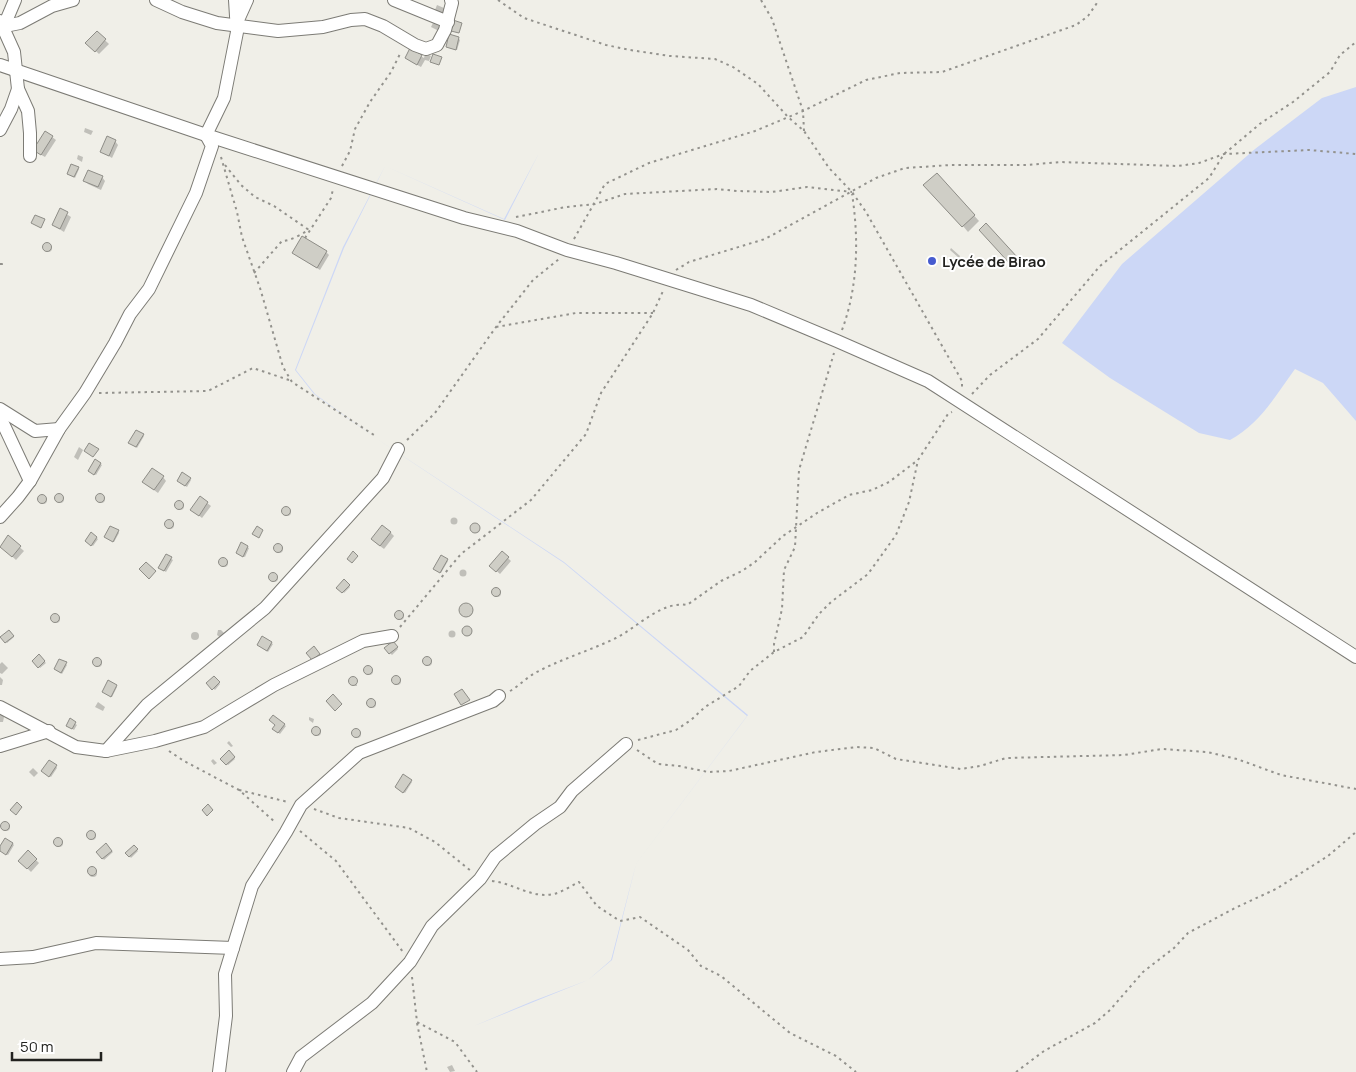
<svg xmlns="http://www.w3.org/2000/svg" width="1356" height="1072" font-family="Manrope,sans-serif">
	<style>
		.green { fill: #ccd7f6 }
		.shadow { fill: #0003 }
		.building { fill: #cfcec6; stroke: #8e8d87 }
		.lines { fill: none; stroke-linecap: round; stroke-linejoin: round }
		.minor-casing { stroke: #7c7b75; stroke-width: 14 }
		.path { stroke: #93928d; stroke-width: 2; stroke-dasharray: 2.5 4; stroke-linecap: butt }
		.minor { stroke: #fff; stroke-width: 12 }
		.poi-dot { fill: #465bcf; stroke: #fff; stroke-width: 2 }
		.labels { text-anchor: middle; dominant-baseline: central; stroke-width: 4; stroke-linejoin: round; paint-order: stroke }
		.poi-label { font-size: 15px; font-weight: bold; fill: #22221f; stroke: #fff; text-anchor: start }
	</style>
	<rect width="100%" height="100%" fill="#f0efe8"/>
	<!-- green -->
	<g class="green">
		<polygon points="528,0 473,115 539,153 505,220 385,166 344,248 296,370 315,394 374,437 564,562 748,715 636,864 612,960 588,980 533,1001 474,1026 406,1001 355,1072 406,1001 474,1026 588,980 611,960 636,864 747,716 564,563 374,437 314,394 295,370 343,247 385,166 504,219 539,153 473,115"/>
		<path d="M1356,87V421L1323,383L1295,369C1276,395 1260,424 1230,440L1199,433L1110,378L1062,343L1122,264L1255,149L1322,98Z"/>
	</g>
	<!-- shadow -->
	<g class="shadow">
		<polygon points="437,5 444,8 443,15 435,10"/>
		<polygon points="433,23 441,27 439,31 431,27"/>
		<polygon points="97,33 109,44 99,54 87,43"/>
		<polygon points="459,39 460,40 457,50 447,47"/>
		<polygon points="410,50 424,58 425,54 429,55 431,56 429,61 425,60 421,67 410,61 406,57"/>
		<polygon points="85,128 93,131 91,135 84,132"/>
		<polygon points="52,137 56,140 45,157 38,153"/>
		<polygon points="115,141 118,145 112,158 102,152"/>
		<polygon points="78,155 83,157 82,162 77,159"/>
		<polygon points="78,168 79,169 75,178 68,174"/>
		<polygon points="102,177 105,181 101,190 88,184 85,181"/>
		<polygon points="942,180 979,221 968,232 963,226"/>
		<polygon points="60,210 71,217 64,232 53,225"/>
		<polygon points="986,225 1020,262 1015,267 981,230"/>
		<circle cx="48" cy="248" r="4"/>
		<polygon points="951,248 960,256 959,258 950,250"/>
		<polygon points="326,252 329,255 320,270 293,253"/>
		<polygon points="143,435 144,436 137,448 131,444"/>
		<polygon points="79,447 83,450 78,460 74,457"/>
		<polygon points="95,461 102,465 96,475 91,472"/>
		<polygon points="163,477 166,481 158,493 147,485"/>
		<polygon points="190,479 191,480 187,487 180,483"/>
		<circle cx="101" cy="499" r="4"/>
		<circle cx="60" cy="499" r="4"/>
		<circle cx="43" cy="500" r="4"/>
		<circle cx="180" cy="506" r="4"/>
		<polygon points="207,503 211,506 202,518 192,510"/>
		<circle cx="287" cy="512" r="4"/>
		<circle cx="454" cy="521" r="3.5"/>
		<circle cx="170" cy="525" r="4"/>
		<circle cx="476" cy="529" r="4"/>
		<polygon points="118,531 119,533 114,542 107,538"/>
		<polygon points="390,532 394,536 384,549 376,543"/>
		<polygon points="91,534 98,539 93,546 86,541"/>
		<polygon points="8,537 24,551 16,560 4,549"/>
		<circle cx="279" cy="549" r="4"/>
		<polygon points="247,547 249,548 245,557 239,554"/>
		<polygon points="502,553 511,561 500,574 491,566"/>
		<polygon points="167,556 173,560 166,572 161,569"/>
		<circle cx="224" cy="563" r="4"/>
		<polygon points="447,560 448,561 441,573 436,570"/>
		<circle cx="463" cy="573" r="3.5"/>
		<circle cx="274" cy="578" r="4"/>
		<polygon points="344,581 350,587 344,593 338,587"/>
		<circle cx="497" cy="593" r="4"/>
		<circle cx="467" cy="611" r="6"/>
		<circle cx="400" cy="616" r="4"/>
		<circle cx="56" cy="619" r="4"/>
		<circle cx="468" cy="632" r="4"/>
		<polygon points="218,630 221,630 225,634 221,638 217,635"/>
		<circle cx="452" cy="634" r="3.5"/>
		<polygon points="9,631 14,637 7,643 2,637"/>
		<circle cx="195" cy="636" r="4"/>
		<polygon points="271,643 273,644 268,652 260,646"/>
		<polygon points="393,643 398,649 392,655 386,649"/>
		<polygon points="39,656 46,663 40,668 33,661"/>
		<circle cx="428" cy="662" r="4"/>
		<circle cx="98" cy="663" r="4"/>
		<polygon points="2,662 8,668 2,674 0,673 0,664"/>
		<polygon points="66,664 67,665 62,674 55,669"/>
		<circle cx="369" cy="671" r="4"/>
		<circle cx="397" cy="681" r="4"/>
		<polygon points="0,677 3,680 2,685 0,685"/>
		<polygon points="214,677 220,684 215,690 208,683"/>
		<polygon points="352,678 356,679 357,686 354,686 350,683"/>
		<polygon points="116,686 117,687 112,697 105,693"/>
		<circle cx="372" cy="704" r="4"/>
		<polygon points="98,702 105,707 103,711 95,707"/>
		<polygon points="0,713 4,717 3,722 0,722"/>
		<polygon points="273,717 286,726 280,734 274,729 277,726"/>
		<polygon points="309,717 314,719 313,723 309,720"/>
		<polygon points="70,720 77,725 74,730 69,727"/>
		<circle cx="317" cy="732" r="4"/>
		<circle cx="357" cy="734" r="4"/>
		<polygon points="229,741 233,746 231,747 227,743"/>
		<polygon points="229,752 235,759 228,765 222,759"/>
		<polygon points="213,759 217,763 214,765 211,761"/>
		<polygon points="56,766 57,768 51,777 44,773"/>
		<polygon points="33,768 38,773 34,777 29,772"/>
		<polygon points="411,781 412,782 405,793 398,788"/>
		<circle cx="6" cy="827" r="4"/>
		<circle cx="92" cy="836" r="4"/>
		<circle cx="59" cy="843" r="4"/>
		<polygon points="13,844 14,845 8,855 0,850 0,849"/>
		<polygon points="106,845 113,852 104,860 98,852"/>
		<polygon points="134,847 138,851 131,858 127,853"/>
		<polygon points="28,852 39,863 31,872 20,861"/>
		<circle cx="93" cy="873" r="4"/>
		<polygon points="452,1065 455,1071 450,1072 447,1067"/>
	</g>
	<!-- building -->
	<g class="building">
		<polygon points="453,20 462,23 459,33 451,31"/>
		<polygon points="97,31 106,39 95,52 85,43"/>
		<polygon points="449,34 459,37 456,50 446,47"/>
		<polygon points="410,48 422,55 417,65 405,58"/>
		<polygon points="433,54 442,57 439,65 430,62"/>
		<polygon points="45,131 53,136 41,155 33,150"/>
		<polygon points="107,136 116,140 109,156 100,152"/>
		<polygon points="71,164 79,167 74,177 67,174"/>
		<polygon points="88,170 103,176 98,187 83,181"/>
		<polygon points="937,173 975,215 962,227 923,185"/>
		<polygon points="60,208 68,212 60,229 52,225"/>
		<polygon points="35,215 45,219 41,228 31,223"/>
		<polygon points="986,223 1018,258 1011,265 979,230"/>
		<polygon points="302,236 327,251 317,268 292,253"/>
		<circle cx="47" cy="247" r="4.5"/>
		<polygon points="136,430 144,434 136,447 128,443"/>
		<polygon points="89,443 99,449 93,457 84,451"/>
		<polygon points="95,459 101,463 94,475 88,471"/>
		<polygon points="152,468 164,476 154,490 142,482"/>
		<polygon points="182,472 191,478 185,486 177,481"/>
		<circle cx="100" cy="498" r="4.5"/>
		<circle cx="59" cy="498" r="4.5"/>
		<circle cx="42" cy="499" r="4.5"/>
		<polygon points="200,496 208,502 199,516 190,510"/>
		<circle cx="179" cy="505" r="4.5"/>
		<circle cx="286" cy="511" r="4.5"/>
		<circle cx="169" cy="524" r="4.5"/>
		<circle cx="475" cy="528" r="5"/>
		<polygon points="382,525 391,532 380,546 371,539"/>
		<polygon points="110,526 119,530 113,542 104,537"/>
		<polygon points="257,526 263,530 259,538 252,534"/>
		<polygon points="91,532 97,537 91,546 85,541"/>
		<polygon points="8,535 21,546 12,557 0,547"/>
		<polygon points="241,542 248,546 243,557 236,553"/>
		<circle cx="278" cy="548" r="4.5"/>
		<polygon points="353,551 358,556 352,563 347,559"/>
		<polygon points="502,551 509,557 496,572 489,566"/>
		<polygon points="166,554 172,557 164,571 158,568"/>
		<polygon points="441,555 448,559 440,573 433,569"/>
		<circle cx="223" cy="562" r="4.5"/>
		<polygon points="146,562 156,571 149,579 139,569"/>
		<circle cx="273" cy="577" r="4.5"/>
		<polygon points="344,579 350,585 342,593 336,588"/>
		<circle cx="496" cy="592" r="4.5"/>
		<circle cx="466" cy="610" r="7"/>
		<circle cx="399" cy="615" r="4.5"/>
		<circle cx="55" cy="618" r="4.5"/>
		<circle cx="467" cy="631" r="5"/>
		<polygon points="9,630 14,636 5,643 0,637"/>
		<polygon points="262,636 272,642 267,651 257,645"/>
		<polygon points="393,641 398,647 389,654 384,648"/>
		<polygon points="314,646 320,654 312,660 306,653"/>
		<polygon points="39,654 45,661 38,668 32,661"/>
		<circle cx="427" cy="661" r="4.5"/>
		<circle cx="97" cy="662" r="4.5"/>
		<polygon points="59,659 67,662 61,673 54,669"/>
		<circle cx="368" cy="670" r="4.5"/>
		<circle cx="396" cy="680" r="4.5"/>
		<polygon points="214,676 220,682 212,690 206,683"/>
		<circle cx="353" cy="681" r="4.5"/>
		<polygon points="108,680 117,685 111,697 102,692"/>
		<polygon points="462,689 470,700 461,705 454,694"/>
		<polygon points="333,694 342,704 335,711 326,701"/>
		<circle cx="371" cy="703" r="4.5"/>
		<polygon points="273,715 285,724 278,733 272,729 275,725 269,720"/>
		<polygon points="70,718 76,722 72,729 66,726"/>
		<circle cx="316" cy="731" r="4.5"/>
		<circle cx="356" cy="733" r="4.5"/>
		<polygon points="229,750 235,757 226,765 220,759"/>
		<polygon points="49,760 57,765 49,777 41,771"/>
		<polygon points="403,774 412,780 403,793 395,787"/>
		<polygon points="17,802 22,807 16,815 10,810"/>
		<polygon points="208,804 213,810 207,816 202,810"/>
		<circle cx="5" cy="826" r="4.5"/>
		<circle cx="91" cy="835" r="4.5"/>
		<circle cx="58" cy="842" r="4.5"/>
		<polygon points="5,838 13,843 6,855 0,851 0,846"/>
		<polygon points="106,843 112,851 102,859 96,852"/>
		<polygon points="134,845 138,849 129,857 125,853"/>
		<polygon points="28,850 37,859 27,869 18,861"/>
		<circle cx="92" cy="871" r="4.5"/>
	</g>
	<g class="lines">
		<!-- minor casing -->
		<g class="minor-casing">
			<g id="minor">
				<polyline points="156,0 182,12 217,23 278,31 323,27 351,20 365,19 383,26 415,45 426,49 437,45 445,30 452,3 451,0"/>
				<polyline points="394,0 448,22"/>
				<polyline points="238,20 247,0"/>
				<polyline points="0,21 14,52 18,89 28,111 30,133 30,156"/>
				<polyline points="4,26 15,0"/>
				<polyline points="0,27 20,23 52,6 73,0"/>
				<polyline points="0,65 206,135 464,218 517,231 567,250 616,263 751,305 837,341 928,381 1356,657"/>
				<polyline points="0,130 11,109 18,89"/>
				<polyline points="0,409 35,431 59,429"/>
				<polyline points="0,417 30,481"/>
				<polyline points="0,517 18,497 30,481 59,429 85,393 115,343 130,314 149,289 196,193 212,146 206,135 224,98 237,32 235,0"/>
				<polyline points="0,707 76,747 106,751 155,741 204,727 274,685 363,641 392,636"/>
				<polyline points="0,746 49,731"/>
				<polyline points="106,751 147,705 265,608 383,478 398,449"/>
				<polyline points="0,959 33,957 96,943 233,948"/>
				<polyline points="219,1072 226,1016 225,974 252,886 286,832 301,805 359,753 493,701 499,696"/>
				<polyline points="293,1072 301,1057 372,1003 410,962 432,926 480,879 495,857 535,824 560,807 572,791 626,744"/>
			</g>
		</g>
		<!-- path -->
		<g class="path">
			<polyline points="498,0 524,18 606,45 630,50 670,56 715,59 733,67 758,84 788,117 804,131 829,168 852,192 866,212 962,381 962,389"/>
			<polyline points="761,0 772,19 803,111 804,131"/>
			<polyline points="221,157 237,212 242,237 260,288 283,367 292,382 374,435"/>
			<polyline points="225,165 241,185 255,197 274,206 309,230"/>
			<polyline points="342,166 350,151 355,129 370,102 391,72 401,52"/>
			<polyline points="516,217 566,207 595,204 625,194 717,189 737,191 772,192 807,187 852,192"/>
			<polyline points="305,238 331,198 333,189"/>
			<polyline points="574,239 605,184 649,163 755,131 803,111 866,80 900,73 942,72 1076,25 1088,16 1099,0"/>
			<polyline points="0,264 2,264 0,268"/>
			<polyline points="676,270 689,262 765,239 876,178 905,168 951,165 1027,165 1060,162 1178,166 1199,163 1224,154 1309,150 1356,154"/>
			<path d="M254,273L282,241C291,241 301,234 309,230"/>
			<polyline points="496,327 576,313 653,313"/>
			<path d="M842,330C858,287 859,239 852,194"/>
			<polyline points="99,393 208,391 253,368 292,381"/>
			<polyline points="972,394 990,375 1038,339 1100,266 1209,178 1224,154 1261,123 1293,102 1330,72 1340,55 1356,42"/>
			<polyline points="407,440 435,413 496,327 533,280 559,259"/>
			<polyline points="400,627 461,554 531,500 586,434 601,393 653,313 663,291"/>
			<polyline points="774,652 774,644 782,609 784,570 795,547 799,470 834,353"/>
			<path d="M510,691C519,686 526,678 535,673C561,659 589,651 616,638C638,627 661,601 687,605L721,581L742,571L755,562L783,536L817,513L849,495L872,490L889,482L918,460"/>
			<polyline points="638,740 676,730 691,720 705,707 739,686 750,671 774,652 803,637 819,614 831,602 868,574 896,535 909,502 918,460 948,414 952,412"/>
			<polyline points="637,750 658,764 679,766 708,772 729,771 816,752 857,747 874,748 896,759 961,769 980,766 1006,758 1124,755 1162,749 1207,752 1237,759 1281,775 1356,789"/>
			<polyline points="169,751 184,761 239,790 276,823"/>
			<polyline points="239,790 288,802"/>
			<polyline points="314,809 339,818 409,828 435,842 471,871"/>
			<polyline points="300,831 336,861 403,952"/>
			<path d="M492,881C513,883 532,899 554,894C562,892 571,886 579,882L597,906L620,921L640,917L688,950L701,966L721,976L790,1033L836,1056L856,1072"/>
			<polyline points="412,977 417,1022 455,1042 477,1072"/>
			<polyline points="417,1023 427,1072"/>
			<polyline points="1016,1072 1044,1051 1095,1023 1110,1010 1143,972 1174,948 1188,933 1235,908 1276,889 1328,856 1356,832"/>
		</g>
		<!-- minor -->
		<use href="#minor" class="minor"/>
	</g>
	<!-- markers -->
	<circle class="poi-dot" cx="932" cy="261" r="5"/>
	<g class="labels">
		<!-- poi labels -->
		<g class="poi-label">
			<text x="942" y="261">Lycée de Birao</text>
		</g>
	</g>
	<!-- scale -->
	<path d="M12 1052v8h89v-8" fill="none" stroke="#22221f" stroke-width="2.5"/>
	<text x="20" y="1052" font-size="15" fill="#22221f" stroke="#ffffff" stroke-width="4" paint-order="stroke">50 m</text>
</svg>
